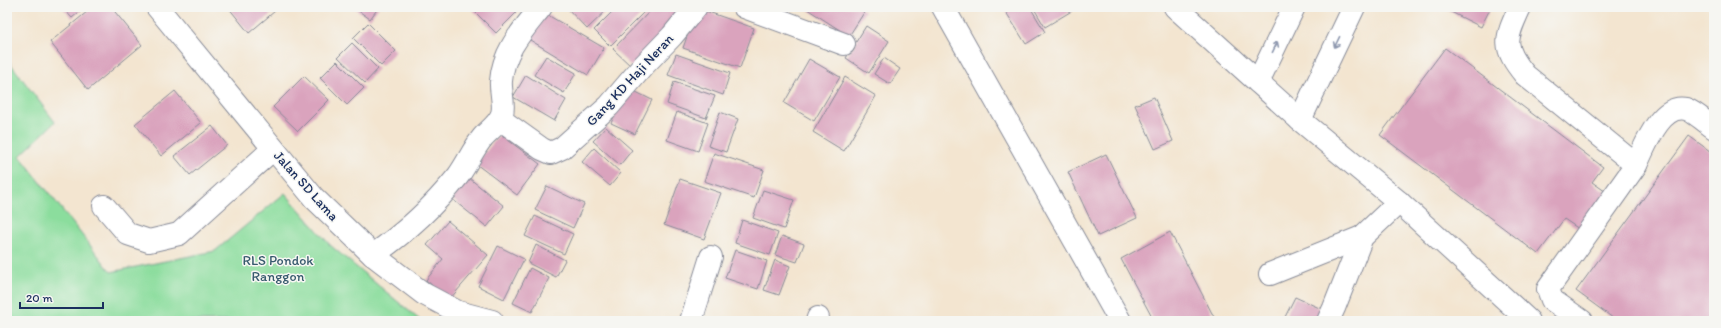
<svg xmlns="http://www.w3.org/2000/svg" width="1721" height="328" font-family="Itim,sans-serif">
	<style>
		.green { fill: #8bdd9d; stroke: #53867e }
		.building { fill: #daa3bd }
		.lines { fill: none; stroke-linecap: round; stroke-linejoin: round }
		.minor-casing { stroke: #878a97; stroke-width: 24 }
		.minor { stroke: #fff; stroke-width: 22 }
		.oneway { stroke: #8d97ae }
		.labels { text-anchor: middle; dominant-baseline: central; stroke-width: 3; stroke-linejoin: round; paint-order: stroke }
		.street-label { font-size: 14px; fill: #1b2f5e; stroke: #f6f6f2 }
		.park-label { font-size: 14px; fill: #375a6e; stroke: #f6f6f2 }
	</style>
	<rect width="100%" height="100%" fill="#f6f6f2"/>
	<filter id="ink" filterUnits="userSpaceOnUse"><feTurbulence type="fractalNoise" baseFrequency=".025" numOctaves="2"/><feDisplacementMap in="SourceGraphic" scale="8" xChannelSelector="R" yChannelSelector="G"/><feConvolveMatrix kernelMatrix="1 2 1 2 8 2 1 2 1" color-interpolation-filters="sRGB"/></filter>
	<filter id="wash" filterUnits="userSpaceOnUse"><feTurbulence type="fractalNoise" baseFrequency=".012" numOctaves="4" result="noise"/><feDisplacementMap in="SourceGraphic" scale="16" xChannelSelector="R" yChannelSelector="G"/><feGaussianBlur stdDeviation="0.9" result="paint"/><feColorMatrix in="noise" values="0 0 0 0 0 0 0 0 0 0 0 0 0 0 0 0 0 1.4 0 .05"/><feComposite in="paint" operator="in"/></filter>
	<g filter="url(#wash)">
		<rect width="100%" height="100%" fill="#f3e5d0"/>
		<!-- green -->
		<polygon class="green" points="7,59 55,122 20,156 111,272 215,251 285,193 330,245 421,321 7,321"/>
		<g id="blocks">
			<!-- building -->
			<g class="building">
				<polygon points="62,7 85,7 72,18"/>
				<polygon points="93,7 111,7 142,45 88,90 50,42"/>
				<polygon points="228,7 272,7 275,11 249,33"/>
				<polygon points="353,7 379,7 370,19"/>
				<polygon points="470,7 522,7 496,33"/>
				<polygon points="566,7 610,7 587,29"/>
				<polygon points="617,7 646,7 647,9 610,46 594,30"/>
				<polygon points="654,7 691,7 632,67 613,49"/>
				<polygon points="804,7 859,7 865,11 849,36"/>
				<polygon points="1007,7 1030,7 1045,32 1026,44 1004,9"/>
				<polygon points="1033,7 1074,7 1075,9 1045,27"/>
				<polygon points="1441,7 1491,7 1481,27"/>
				<polygon points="697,8 754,28 740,68 683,48"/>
				<polygon points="546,14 604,48 588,75 530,40"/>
				<polygon points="368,23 396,51 381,66 353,38"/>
				<polygon points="866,26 889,41 869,73 846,58"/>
				<polygon points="352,43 378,69 365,83 338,57"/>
				<polygon points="1445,48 1603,167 1592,182 1609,194 1582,231 1564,219 1538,254 1380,135"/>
				<polygon points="676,54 730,73 723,95 668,75"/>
				<polygon points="546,56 576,73 564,93 534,75"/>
				<polygon points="884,58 900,69 890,84 874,74"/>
				<polygon points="809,59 840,77 814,121 784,103"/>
				<polygon points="337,61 364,88 347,105 320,78"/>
				<polygon points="526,75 566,100 554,121 513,97"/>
				<polygon points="304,76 329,100 298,131 273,107"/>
				<polygon points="845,77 876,96 844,151 813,132"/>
				<polygon points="674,82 715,96 706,118 667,104"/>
				<polygon points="628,88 652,100 635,134 611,123"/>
				<polygon points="175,91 201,123 161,156 135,124"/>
				<polygon points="1154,97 1173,141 1155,149 1135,105"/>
				<polygon points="677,112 708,123 698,151 667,140"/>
				<polygon points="720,112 738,119 726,152 708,146"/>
				<polygon points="212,126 227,145 190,175 174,156"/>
				<polygon points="606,127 632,150 620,165 593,141"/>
				<polygon points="500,134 540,164 517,195 476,164"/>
				<polygon points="1689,136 1714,154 1714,321 1617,321 1576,291"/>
				<polygon points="594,148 621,173 610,186 582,162"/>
				<polygon points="714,153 764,170 754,198 704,181"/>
				<polygon points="1106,154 1137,218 1098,236 1068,172"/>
				<polygon points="469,178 504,206 487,227 452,199"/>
				<polygon points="680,179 721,193 704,239 664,225"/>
				<polygon points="547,186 584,204 573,228 535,210"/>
				<polygon points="763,190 794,200 784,229 753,218"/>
				<polygon points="535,216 573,234 564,254 525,236"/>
				<polygon points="742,220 778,233 770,255 735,243"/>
				<polygon points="448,221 488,255 449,300 426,280 443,259 427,245"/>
				<polygon points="1170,232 1216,321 1154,321 1121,259"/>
				<polygon points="782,236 804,244 797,262 775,255"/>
				<polygon points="536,245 565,260 556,277 528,263"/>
				<polygon points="498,246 524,259 504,299 478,286"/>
				<polygon points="735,250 767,261 758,289 725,278"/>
				<polygon points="775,260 790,266 779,295 764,290"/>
				<polygon points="530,268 549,278 532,312 513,303"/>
				<polygon points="1295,297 1326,311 1321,321 1283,321"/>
			</g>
		</g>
	</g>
	<g filter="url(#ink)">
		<use href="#blocks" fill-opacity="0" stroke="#878a97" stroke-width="1"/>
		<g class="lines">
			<!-- minor casing -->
			<g class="minor-casing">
				<g id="minor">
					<polyline points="157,7 314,198 373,255 424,294 458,312 492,321"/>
					<polyline points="744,7 844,44"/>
					<polyline points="943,7 1120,321"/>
					<polyline points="1175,7 1300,120 1399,202 1529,321"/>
					<path d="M1520,7C1506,38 1501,46 1525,75L1636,165L1548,289L1552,300L1582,321"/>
					<polyline points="1258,82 1294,7"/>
					<polyline points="500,119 542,149 551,153 562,148 609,106 644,65 672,36 696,7"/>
					<polyline points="1300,120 1354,7"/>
					<path d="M1636,165C1645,147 1660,103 1686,109C1693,111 1707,123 1714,128"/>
					<polyline points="104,206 128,234 149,241 179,234 273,149"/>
					<path d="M373,255C405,233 434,206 458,176C467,164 473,149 483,137C489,130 499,124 502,114C505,104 500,91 501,81C503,51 523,30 541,7"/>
					<polyline points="1270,274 1362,237"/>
					<polyline points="691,321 711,257"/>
					<polyline points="817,321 818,318"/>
					<polyline points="1328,321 1334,308 1362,237 1399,202"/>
				</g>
			</g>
			<!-- minor -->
			<use href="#minor" class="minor"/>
		</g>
		<!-- one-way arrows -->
		<defs><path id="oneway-shaft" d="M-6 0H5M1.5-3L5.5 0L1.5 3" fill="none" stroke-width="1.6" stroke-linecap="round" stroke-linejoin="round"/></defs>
		<g class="oneway">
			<use href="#oneway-shaft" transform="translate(1337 42) rotate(116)"/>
			<use href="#oneway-shaft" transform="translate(1275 47) rotate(-64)"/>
		</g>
	</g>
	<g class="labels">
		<!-- street labels -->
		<g class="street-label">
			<text transform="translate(630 80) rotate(-47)">Gang KD Haji Neran</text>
			<text transform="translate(306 186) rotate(48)">Jalan SD Lama</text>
		</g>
		<!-- park labels -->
		<g class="park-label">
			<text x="278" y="260">RLS Pondok<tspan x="278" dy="16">Ranggon</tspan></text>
		</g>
	</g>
	<!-- margin -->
	<rect width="1721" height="328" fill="none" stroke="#f6f6f2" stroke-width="24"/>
	<!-- scale -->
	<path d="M20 302v6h83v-6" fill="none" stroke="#1b2f5e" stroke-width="2"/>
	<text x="26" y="302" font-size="12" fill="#1b2f5e" stroke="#f6f6f2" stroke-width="3" paint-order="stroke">20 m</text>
</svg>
